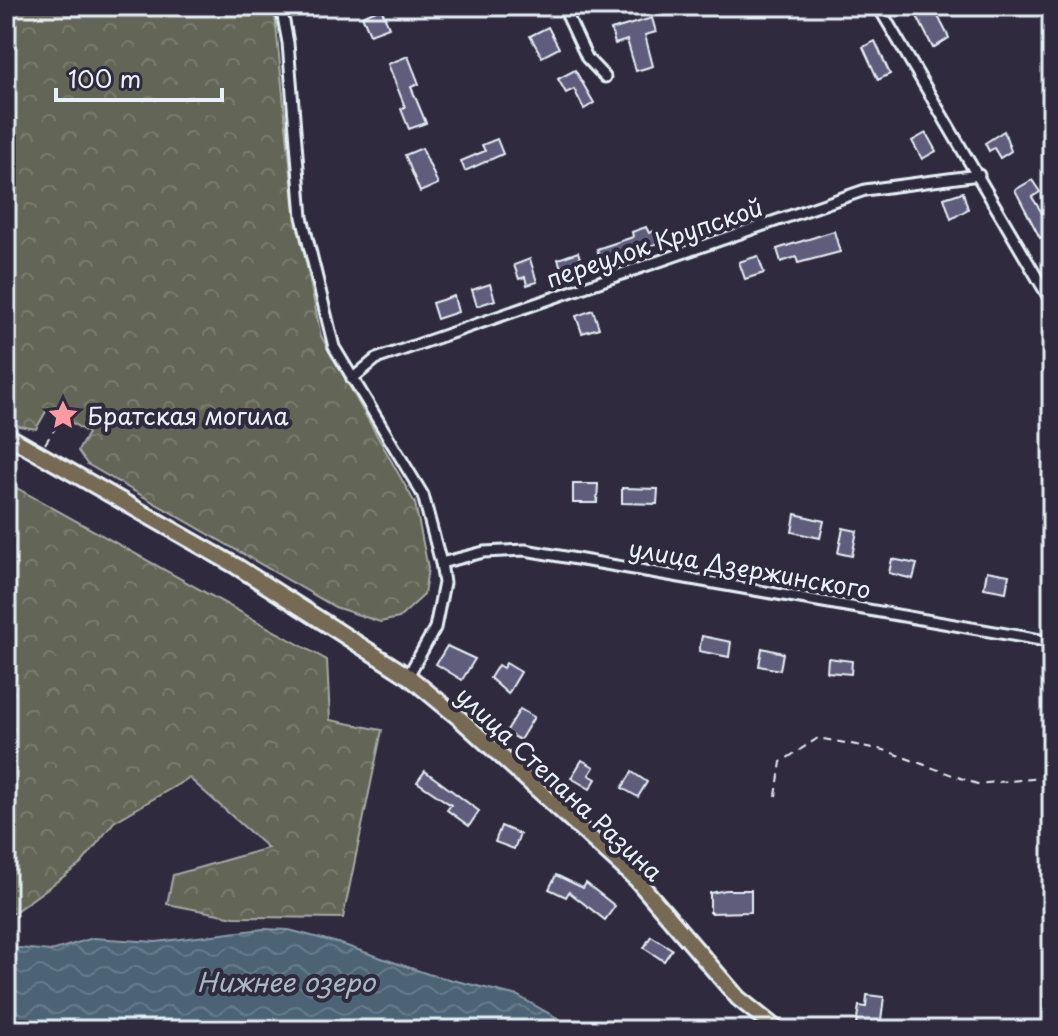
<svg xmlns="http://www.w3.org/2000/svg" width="1058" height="1036" font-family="'Playpen Sans',sans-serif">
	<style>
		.forest { fill: url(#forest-crowns); stroke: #a6aba7; stroke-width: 2 }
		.water { fill: url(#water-waves); stroke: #8a9ca9; stroke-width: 2 }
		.building { fill: #615d7b; stroke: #e8f1f8; stroke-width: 2 }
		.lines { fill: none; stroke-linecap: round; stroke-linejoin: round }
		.minor-casing { stroke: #e8f1f8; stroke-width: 15 }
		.primary-casing { stroke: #e8f1f8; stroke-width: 20 }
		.path { stroke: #e8f1f8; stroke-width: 2; stroke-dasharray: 8 6; stroke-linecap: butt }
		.minor { stroke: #2f2a3d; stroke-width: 9 }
		.primary { stroke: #766a54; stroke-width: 14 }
		.labels { text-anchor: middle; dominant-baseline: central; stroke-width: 8; stroke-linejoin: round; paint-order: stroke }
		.street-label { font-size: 24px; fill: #e8f1f8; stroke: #2f2a3d }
		.poi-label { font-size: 24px; fill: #e8f1f8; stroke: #2f2a3d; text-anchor: start }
		.water-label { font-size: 26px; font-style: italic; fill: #a9b9c3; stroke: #2f2a3d }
	</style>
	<defs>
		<pattern id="forest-crowns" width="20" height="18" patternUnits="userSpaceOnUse" patternTransform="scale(2)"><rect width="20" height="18" fill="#646556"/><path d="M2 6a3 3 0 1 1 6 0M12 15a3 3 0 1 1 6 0" fill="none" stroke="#7a7c6f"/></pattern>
		<pattern id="water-waves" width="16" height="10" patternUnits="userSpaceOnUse" patternTransform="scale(2)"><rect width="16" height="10" fill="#4b6474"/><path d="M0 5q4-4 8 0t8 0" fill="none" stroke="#657b89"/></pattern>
	</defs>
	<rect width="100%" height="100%" fill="#2f2a3d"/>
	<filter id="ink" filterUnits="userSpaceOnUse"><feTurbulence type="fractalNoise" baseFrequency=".0125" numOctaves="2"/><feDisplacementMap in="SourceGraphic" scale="16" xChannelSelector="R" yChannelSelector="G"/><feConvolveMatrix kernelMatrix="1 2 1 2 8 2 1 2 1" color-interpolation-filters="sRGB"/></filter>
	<g filter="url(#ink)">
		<!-- forest -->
		<g class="forest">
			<polygon points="6,6 274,6 294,203 321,336 415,503 428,568 424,595 399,618 380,622 335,607 87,464 78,451 88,433 48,408 36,429 19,426 6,419"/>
			<polygon points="6,482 327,660 330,720 382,730 343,918 234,917 167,904 173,875 268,848 189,778 114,822 81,864 6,918"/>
		</g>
		<!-- water -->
		<polygon class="water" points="263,929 289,930 338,943 428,974 518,996 578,1030 6,1030 6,952 19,948 51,951 93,938 156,942"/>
		<!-- building -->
		<g class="building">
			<polygon points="912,6 933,6 949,38 933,48"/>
			<polygon points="381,8 389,27 370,34 362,16"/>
			<polygon points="652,18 656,32 645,35 653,66 636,71 627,40 615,44 611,30"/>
			<polygon points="548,27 559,48 542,57 530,36"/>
			<polygon points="875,41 890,74 878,80 863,47"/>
			<polygon points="408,56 419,84 411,87 426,123 409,129 401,109 405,107 388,64"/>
			<polygon points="575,70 594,103 584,109 574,89 566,93 558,79"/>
			<polygon points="1004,131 1011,151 1000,158 994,148 989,151 985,143"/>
			<polygon points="926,133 936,151 922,159 912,141"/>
			<polygon points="497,139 503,154 465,171 461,161 485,151 482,145"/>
			<polygon points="422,148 438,184 420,192 405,155"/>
			<polygon points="1032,180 1040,192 1032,197 1046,219 1052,215 1052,231 1040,238 1015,190"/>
			<polygon points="963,192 968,209 951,219 944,198"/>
			<polygon points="646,227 649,233 657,230 661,242 602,264 597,249 633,237 632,232"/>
			<polygon points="834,231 840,252 798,263 796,257 781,262 777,249"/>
			<polygon points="578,252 584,270 564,277 558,259"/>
			<polygon points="758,256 764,273 745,279 739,262"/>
			<polygon points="530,259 537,282 527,285 525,277 519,279 514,265"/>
			<polygon points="490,284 495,300 477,306 472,290"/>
			<polygon points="454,296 458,312 437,319 432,303"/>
			<polygon points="593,310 599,328 582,333 576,316"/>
			<polygon points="573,484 598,484 597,503 573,503"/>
			<polygon points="622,488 658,489 657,504 622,503"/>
			<polygon points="795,514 824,521 820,538 792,532"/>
			<polygon points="843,528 857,531 852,556 838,553"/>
			<polygon points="892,559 917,564 913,579 889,573"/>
			<polygon points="987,571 1009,575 1006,592 984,588"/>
			<polygon points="702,636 731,642 729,657 699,651"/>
			<polygon points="447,646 475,659 462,680 436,664"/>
			<polygon points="762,648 783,653 780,670 759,666"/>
			<polygon points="828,658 852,661 851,674 827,672"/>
			<polygon points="506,663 521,672 508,694 490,678 498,665 503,668"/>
			<polygon points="520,709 534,717 520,740 506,732"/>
			<polygon points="582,760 594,767 589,775 596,779 590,789 571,778"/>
			<polygon points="425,771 479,811 469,826 447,810 451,805 417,782"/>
			<polygon points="632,772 647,782 638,797 622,788"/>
			<polygon points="501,826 520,834 514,849 495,842"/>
			<polygon points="556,875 583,888 586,883 615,906 605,920 569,892 566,897 549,889"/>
			<polygon points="726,890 751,890 751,912 710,913 710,893"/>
			<polygon points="651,936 672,949 664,961 644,948"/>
			<polygon points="867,995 884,997 880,1028 856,1025 859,1006 866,1007"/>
		</g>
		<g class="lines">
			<!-- minor casing -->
			<g class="minor-casing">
				<g id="minor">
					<polyline points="281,6 288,43 302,217 334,347 423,495 441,563 444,583 435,628 408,676"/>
					<polyline points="563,6 587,58 605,77"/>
					<polyline points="878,6 1052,303"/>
					<polyline points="352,379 376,359 865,190 979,175"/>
					<polyline points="441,563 484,552 525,550 1052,642"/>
				</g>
			</g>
			<!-- primary casing -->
			<g class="primary-casing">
				<polyline id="primary" points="6,435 236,566 408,676 458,717 636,879 738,998 778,1030"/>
			</g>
			<!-- path -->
			<g class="path">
				<polyline points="45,444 63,415"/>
				<polyline points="776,796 781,762 818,738 884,750 977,784 1052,777"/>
			</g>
			<!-- minor -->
			<use href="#minor" class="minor"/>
			<!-- primary -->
			<use href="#primary" class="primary"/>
		</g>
	</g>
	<!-- icons -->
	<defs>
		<g id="sight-bare" transform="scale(2.4)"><path d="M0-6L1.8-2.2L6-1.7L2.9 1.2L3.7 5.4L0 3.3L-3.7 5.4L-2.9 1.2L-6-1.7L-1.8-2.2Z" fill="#ff9aa2" stroke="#2f2a3d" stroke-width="2.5" paint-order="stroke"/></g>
	</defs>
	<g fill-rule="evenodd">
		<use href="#sight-bare" x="63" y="415"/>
	</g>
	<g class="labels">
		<!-- street labels -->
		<g class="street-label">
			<text transform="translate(654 242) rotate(-19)">переулок Крупской</text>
			<text transform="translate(750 568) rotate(10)">улица Дзержинского</text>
			<text transform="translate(560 783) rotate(43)">улица Степана Разина</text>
		</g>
		<!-- poi labels -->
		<g class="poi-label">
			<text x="87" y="415">Братская могила</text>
		</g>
		<!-- water labels -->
		<g class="water-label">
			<text x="286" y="981">Нижнее озеро</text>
		</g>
	</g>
	<!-- margin -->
	<rect width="1058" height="1036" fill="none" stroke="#2f2a3d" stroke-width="32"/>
	<rect x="16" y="16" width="1026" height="1004" fill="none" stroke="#e8f1f8" stroke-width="3" filter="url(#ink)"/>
	<!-- scale -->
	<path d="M56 88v12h166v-12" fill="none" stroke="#e8f1f8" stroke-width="4"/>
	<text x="68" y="88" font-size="24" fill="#e8f1f8" stroke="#2f2a3d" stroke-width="6" paint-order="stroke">100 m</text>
</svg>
